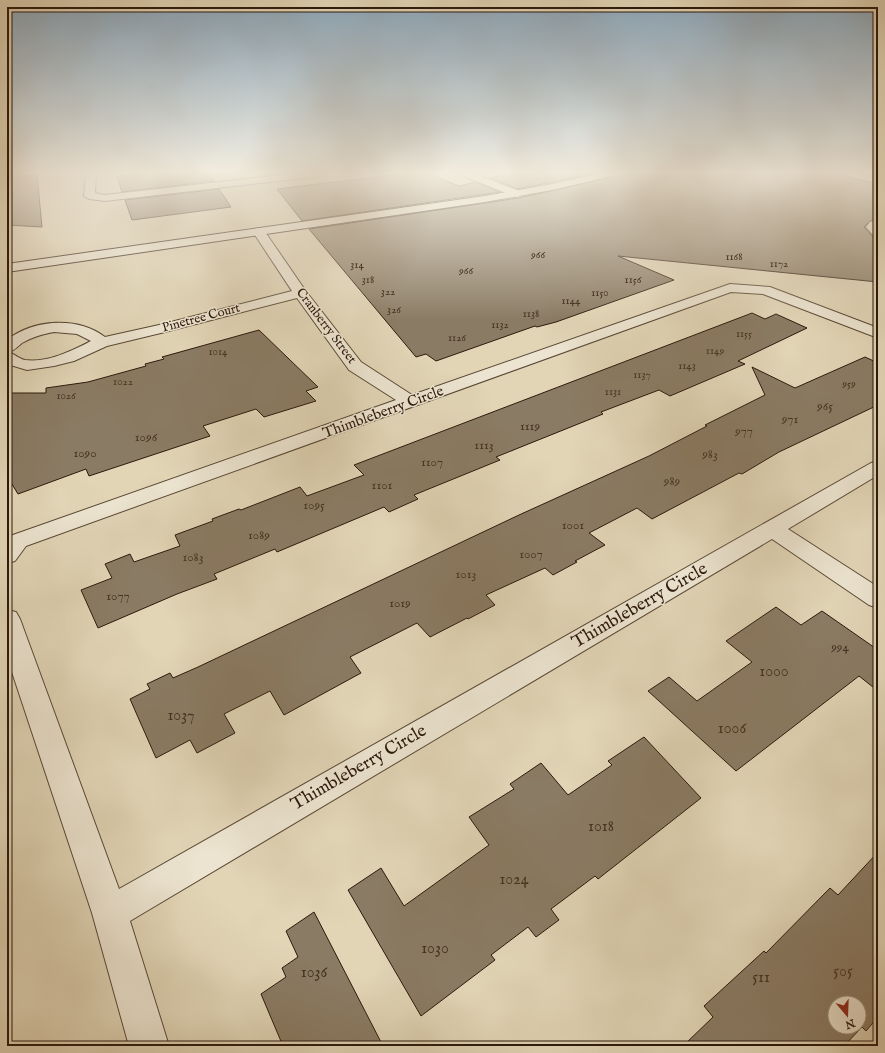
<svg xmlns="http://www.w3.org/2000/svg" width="885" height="1053" font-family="'IM FELL English',serif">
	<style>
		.building { fill: #8a7b64; stroke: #2c190c; fill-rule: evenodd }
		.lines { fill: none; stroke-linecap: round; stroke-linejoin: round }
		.minor-casing { stroke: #594836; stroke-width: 2 }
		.secondary-casing { stroke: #2c190c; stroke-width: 2 }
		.minor { fill: #ece4d0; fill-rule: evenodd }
		.secondary { fill: #ece4d0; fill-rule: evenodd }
		.labels { text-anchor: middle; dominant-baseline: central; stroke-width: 3; stroke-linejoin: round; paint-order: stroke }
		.far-number-label { font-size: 11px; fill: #443222 }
		.far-street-label { font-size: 13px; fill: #2c190c; stroke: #ece4d0 }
		.number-label { font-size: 13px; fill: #443222 }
		.street-label { font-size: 15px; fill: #2c190c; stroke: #ece4d0 }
		.near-number-label { font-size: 16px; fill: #443222 }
		.near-street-label { font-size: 18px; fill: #2c190c; stroke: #ece4d0 }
	</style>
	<rect width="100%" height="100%" fill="#e1d5b6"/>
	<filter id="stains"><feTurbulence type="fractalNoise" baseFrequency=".005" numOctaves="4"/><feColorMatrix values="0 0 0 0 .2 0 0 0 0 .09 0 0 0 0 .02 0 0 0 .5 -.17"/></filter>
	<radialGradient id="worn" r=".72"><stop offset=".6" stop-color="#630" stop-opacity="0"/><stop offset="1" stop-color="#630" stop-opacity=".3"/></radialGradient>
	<!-- building -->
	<g class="building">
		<polygon points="148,173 209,173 214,181 122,192 117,176"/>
		<polygon points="416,173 427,173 459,186 475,182 500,192 302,221 277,189 399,174 401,176"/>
		<polygon points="514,173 596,173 517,189 490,178"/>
		<polygon points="620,173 833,173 878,184 878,219 870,221 864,227 873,237 878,238 878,282 618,256 674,280 556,322 537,327 535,326 436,361 426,354 416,357 309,229 519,198 617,176"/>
		<polygon points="37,175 42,227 7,225 7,177"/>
		<polygon points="219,189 231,207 132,220 125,200"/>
		<polygon points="752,313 765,319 776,314 807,328 738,361 745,364 670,396 659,390 601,412 603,414 496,457 500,460 414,495 418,499 389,512 384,507 277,552 275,549 214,574 217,579 177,594 98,628 81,590 112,578 105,564 130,554 134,562 180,546 175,535 213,521 212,519 239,509 241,510 300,487 307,496 364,475 354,465"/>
		<polygon points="259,330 318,387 306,391 316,401 264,417 256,409 203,426 210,436 89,476 86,469 18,494 7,476 7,393 46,393 46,388 88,382 146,366 145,364 164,359 162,357"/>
		<polygon points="865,357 878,363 878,405 779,452 742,474 739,473 652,519 637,508 589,533 605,545 575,561 577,562 553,575 545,568 486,595 495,605 468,619 467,618 430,637 417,623 350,657 361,673 284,715 270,691 224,714 235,733 197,753 190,740 156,758 130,699 150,689 147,684 170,673 173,678 198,667 519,515 649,456 707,426 705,425 765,395 752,367 795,388"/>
		<polygon points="776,607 801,625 822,611 878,650 878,691 859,676 736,771 648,691 669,677 697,701 752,662 726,641"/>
		<polygon points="644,737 701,798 598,879 595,876 551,909 559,920 536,937 528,927 491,955 495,960 421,1016 348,890 381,868 404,906 489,845 469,817 514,789 510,784 541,763 568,795 612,765 608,761"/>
		<path d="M878,852V1017L866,1031L862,1027L844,1046H683L713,1017L704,1006L764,951L766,953L830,888L838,895ZM835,1003H859V1027H835Z"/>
		<polygon points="314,912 383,1046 283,1046 261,994 286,977 282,968 298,957 286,931"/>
	</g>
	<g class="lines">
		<!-- minor casing -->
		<g class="minor-casing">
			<g id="minor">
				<polygon points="86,173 96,173 95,193 105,195 299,173 326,173 321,176 105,201 89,199 84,196"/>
				<polygon points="459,173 472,173 522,192 523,194 518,197 514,196 461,175"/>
				<polygon points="868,173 878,173 878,177 870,175"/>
				<polygon points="878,220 878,237 874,236 866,227 870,222"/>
				<path d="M259,228L263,229L305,290L361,362L412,395L730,284L770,287L878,328V338L763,294L731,292L26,546L15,561L7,563V539L10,536L396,400L349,370L297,298L165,332L107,346L74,361L54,366L27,370L7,364V340C33,319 78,316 105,337L159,325L292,291L253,232L255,229ZM54,332L77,334L91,341C72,351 47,363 25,360C19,359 15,354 8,352C14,351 17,347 22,343C32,337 43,334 54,332Z"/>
				<polygon points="878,461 878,475 788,529 878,587 878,608 869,605 772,539 130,921 169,1046 129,1046 92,913 7,657 7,610 16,612 20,619 119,889 871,463"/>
			</g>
		</g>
		<!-- secondary casing -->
		<g class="secondary-casing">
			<polygon id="secondary" points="602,173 619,173 617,175 552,190 485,202 7,272 7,264 485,196 552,184"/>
		</g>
		<!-- minor -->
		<use href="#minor" class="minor"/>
		<!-- secondary -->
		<use href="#secondary" class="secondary"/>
	</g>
	<!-- sky -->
	<linearGradient id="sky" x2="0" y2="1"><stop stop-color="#8ca8bd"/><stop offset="0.54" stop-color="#f2ecde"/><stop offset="1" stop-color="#f2ecde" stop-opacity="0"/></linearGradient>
	<rect width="885" height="320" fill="url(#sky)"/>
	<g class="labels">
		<!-- far-number labels -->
		<g class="far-number-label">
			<text x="538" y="255">966</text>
			<text x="734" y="257">1168</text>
			<text x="779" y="264">1172</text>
			<text x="357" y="265">314</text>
			<text x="466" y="271">966</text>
			<text x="368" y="280">318</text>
			<text x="633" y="280">1156</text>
			<text x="388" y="292">322</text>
			<text x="600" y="293">1150</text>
			<text x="571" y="301">1144</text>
			<text x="394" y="310">326</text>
			<text x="531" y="314">1138</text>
			<text x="500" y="325">1132</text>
			<text x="744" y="334">1155</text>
			<text x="457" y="338">1126</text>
			<text x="715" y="351">1149</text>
			<text x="218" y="352">1014</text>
			<text x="687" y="366">1143</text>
			<text x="642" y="375">1137</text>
			<text x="123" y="382">1022</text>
			<text x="849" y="384">959</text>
			<text x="613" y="392">1131</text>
			<text x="66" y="396">1026</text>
		</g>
		<!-- far-street labels -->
		<g class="far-street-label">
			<text transform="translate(201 318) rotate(-15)">Pinetree Court</text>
			<text transform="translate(326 326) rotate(53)">Cranberry Street</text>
		</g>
		<!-- number labels -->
		<g class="number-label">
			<text x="825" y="406">965</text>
			<text x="790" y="419">971</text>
			<text x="530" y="426">1119</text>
			<text x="744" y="431">977</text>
			<text x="146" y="437">1096</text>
			<text x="484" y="445">1113</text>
			<text x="85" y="453">1090</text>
			<text x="710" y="454">983</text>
			<text x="432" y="462">1107</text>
			<text x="672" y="481">989</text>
			<text x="382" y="485">1101</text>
			<text x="314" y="505">1095</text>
			<text x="573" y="525">1001</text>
			<text x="259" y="535">1089</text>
			<text x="531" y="554">1007</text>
			<text x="193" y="557">1083</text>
			<text x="466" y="574">1013</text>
			<text x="118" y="596">1077</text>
			<text x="400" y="603">1019</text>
			<text x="840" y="647">994</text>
		</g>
		<!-- street labels -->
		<g class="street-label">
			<text transform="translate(383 412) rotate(-20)">Thimbleberry Circle</text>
		</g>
		<!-- near-number labels -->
		<g class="near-number-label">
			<text x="774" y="672">1000</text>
			<text x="181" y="716">1037</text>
			<text x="732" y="729">1006</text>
			<text x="601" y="827">1018</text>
			<text x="514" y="880">1024</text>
			<text x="435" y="949">1030</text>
			<text x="843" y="972">505</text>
			<text x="314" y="973">1036</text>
			<text x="761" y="978">511</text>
		</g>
		<!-- near-street labels -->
		<g class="near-street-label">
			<text transform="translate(640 606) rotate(-30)">Thimbleberry Circle</text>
			<text transform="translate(359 768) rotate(-30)">Thimbleberry Circle</text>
		</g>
	</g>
	<!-- margin -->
	<rect width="885" height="1053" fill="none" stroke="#e1d5b6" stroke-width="24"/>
	<rect x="8" y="8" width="869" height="1037" fill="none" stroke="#2c190c" stroke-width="2"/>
	<rect x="12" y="12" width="861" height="1029" fill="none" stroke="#2c190c"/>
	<!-- north arrow -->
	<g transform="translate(847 1015) rotate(161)"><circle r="19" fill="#ece4d0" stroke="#9f9382"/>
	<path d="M0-3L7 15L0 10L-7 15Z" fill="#8f2418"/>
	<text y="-6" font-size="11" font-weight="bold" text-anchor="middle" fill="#2c190c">N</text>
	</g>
	<rect width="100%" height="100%" filter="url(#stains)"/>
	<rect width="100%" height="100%" fill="url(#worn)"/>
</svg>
